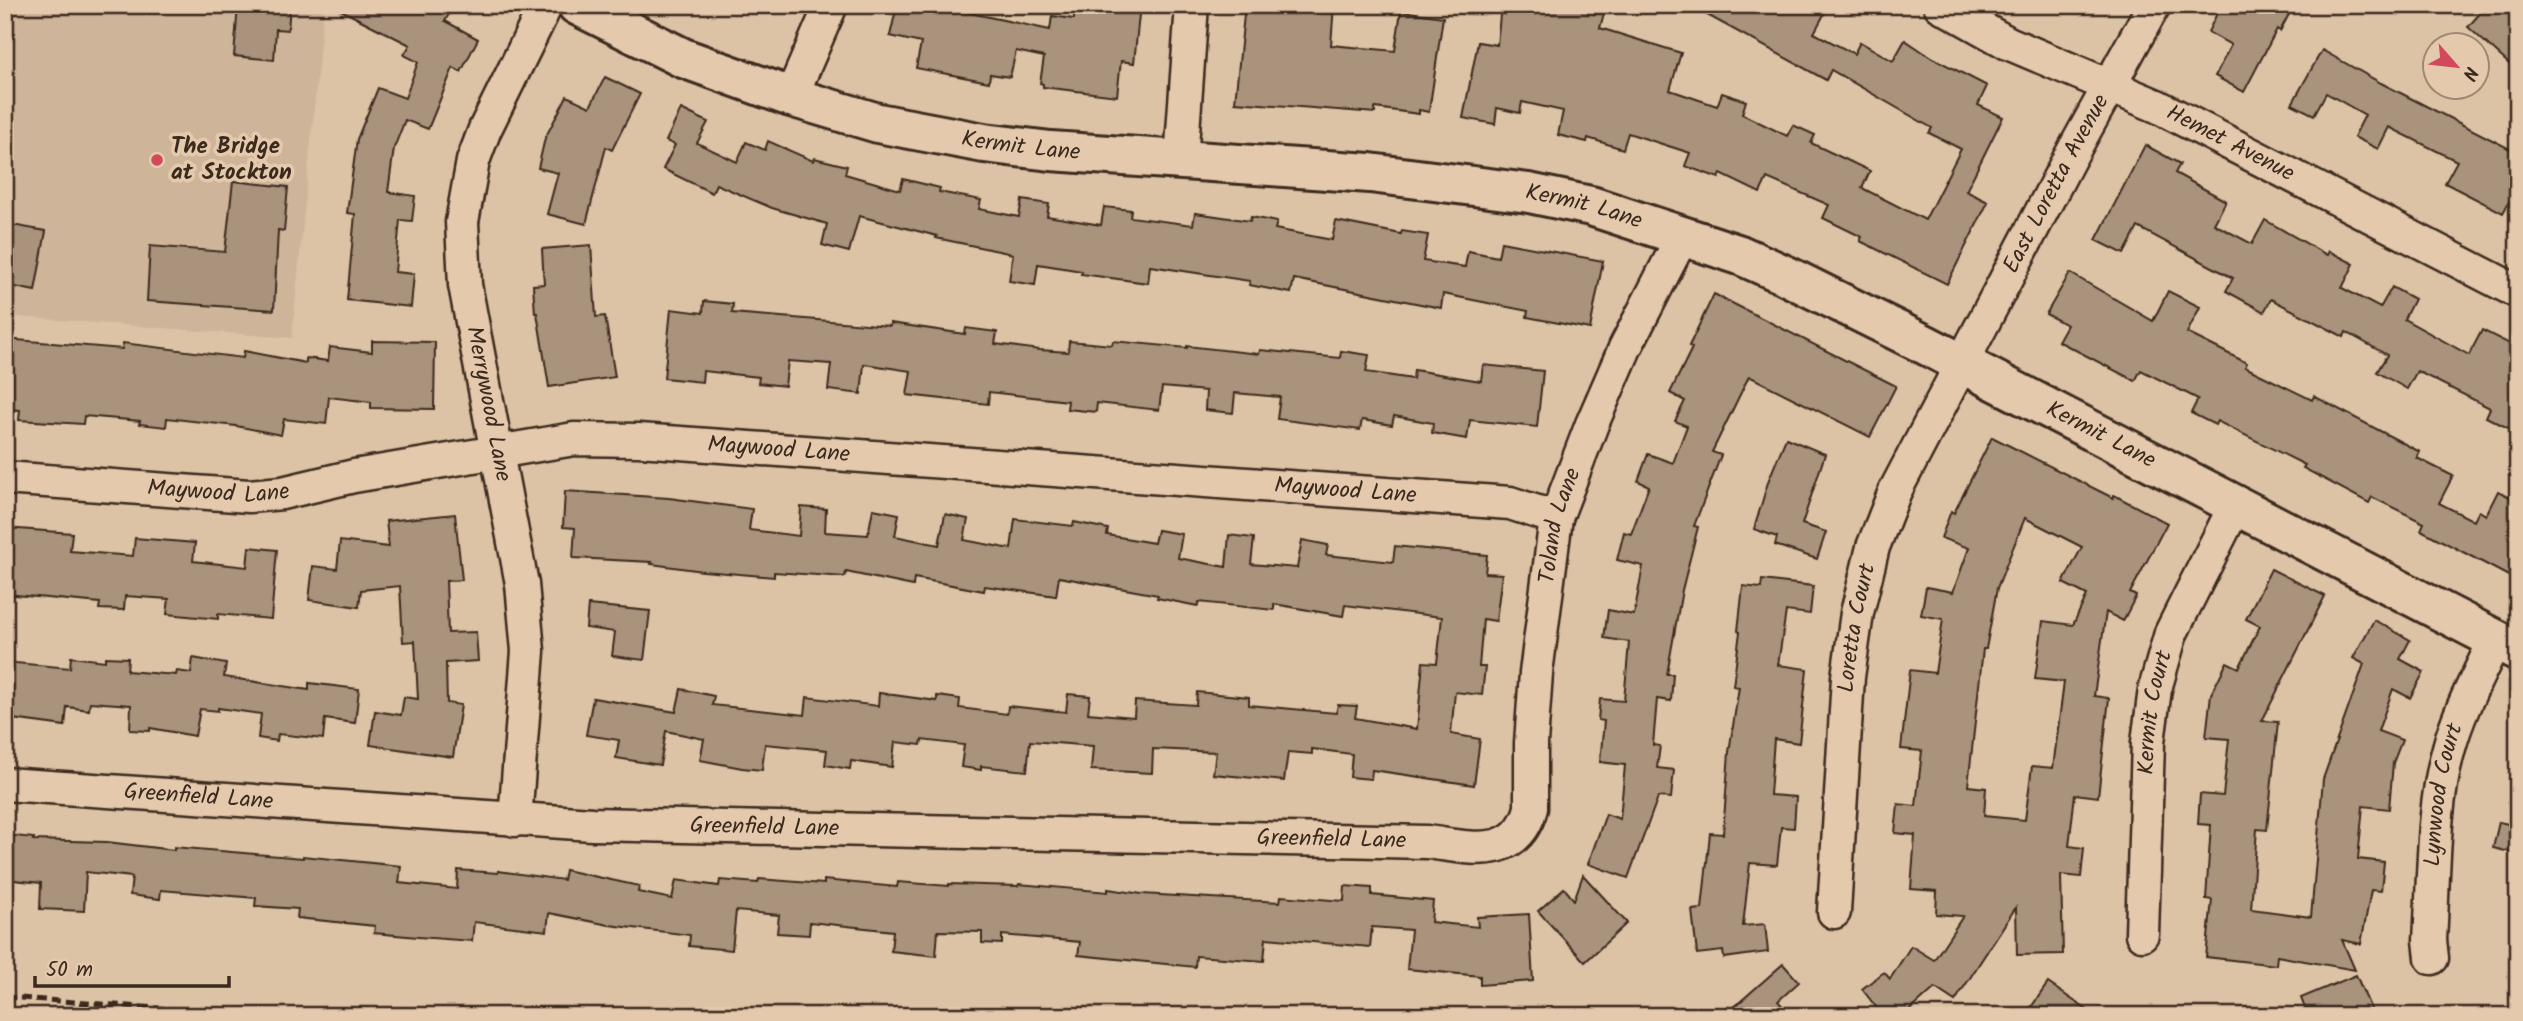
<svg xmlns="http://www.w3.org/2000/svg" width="2523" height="1021" font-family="Kalam,sans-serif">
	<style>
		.built { fill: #ceb59a }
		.building { fill: #aa937d; stroke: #3b2a1e; stroke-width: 2; fill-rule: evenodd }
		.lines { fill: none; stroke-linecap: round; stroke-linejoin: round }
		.street-casing { stroke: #3b2a1e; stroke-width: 37 }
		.secondary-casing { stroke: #3b2a1e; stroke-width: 44 }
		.street { stroke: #e4c9ac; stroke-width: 32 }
		.secondary { stroke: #e4c9ac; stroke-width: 38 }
		.rail { stroke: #3b2a1e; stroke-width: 5; stroke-dasharray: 10 5; stroke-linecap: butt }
		.poi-dot { fill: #d1495b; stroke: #e4c9ac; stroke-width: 2.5 }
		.labels { text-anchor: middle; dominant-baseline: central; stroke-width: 7; stroke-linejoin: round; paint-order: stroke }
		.street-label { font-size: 23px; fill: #3b2a1e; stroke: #e4c9ac }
		.poi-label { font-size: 23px; font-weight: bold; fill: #3b2a1e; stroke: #e4c9ac; text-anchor: start }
	</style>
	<rect width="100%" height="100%" fill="#ddc3a6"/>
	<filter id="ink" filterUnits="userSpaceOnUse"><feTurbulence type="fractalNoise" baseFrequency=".0143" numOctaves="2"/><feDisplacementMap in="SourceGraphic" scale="14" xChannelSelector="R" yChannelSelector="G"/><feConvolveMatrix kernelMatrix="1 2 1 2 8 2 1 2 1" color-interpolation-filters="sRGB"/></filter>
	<g filter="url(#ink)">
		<!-- built -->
		<polygon class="built" points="5,5 324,5 292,338 5,316"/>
		<!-- building -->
		<g class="building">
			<polygon points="238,5 290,5 288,30 276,29 274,60 234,56"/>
			<polygon points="331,5 454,5 445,21 478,39 461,72 453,68 428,129 405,120 394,148 388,192 415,196 412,221 400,220 395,272 414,274 411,307 347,300 355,214 347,213 357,139 378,88 405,98 418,62 404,55 410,45"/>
			<polygon points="897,5 957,5 956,10 1050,30 1052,16 1074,19 1075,5 1140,5 1134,63 1121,61 1117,96 1043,87 1043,84 1040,83 1044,57 1016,51 1010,77 990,74 989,82 916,68 921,43 890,36"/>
			<polygon points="1245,5 1334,5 1331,45 1395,51 1401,11 1443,17 1429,112 1419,110 1419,114 1375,108 1375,113 1235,102"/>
			<polygon points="1501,5 1570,5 1604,13 1600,28 1681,53 1670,90 1717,106 1722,93 1746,101 1742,114 1787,136 1793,125 1815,135 1811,143 1870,171 1862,188 1925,220 1961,149 1929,133 1932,128 1831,70 1826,80 1689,5 1829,5 1814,33 1854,54 1860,42 1893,61 1905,40 1929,56 1987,86 1978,105 2003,117 1966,191 1988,202 1947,284 1860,241 1862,237 1823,218 1829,205 1767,178 1760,193 1721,174 1719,178 1685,166 1690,153 1628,133 1623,149 1588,138 1587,142 1558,135 1563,111 1522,102 1520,113 1497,108 1495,124 1463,118 1478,42 1497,45"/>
			<polygon points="2221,5 2294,5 2280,31 2277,29 2244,92 2215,76 2231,45 2208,32"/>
			<polygon points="2487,5 2518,5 2518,72 2468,27"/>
			<polygon points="2322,50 2381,83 2518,153 2518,185 2503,213 2445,183 2457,161 2389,127 2378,149 2354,137 2365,115 2326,93 2314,115 2292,104"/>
			<polygon points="605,77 640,94 612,150 606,147 586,224 547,214 558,173 538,168 545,138 567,96 590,107"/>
			<polygon points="681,109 708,122 697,143 737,162 746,142 765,150 768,141 813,161 814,158 847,166 845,174 900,190 903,179 940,188 939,192 981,200 979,209 1019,217 1022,200 1049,204 1047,216 1101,225 1104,207 1131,210 1130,217 1193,225 1195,213 1250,221 1251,217 1277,222 1275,229 1332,240 1336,221 1401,234 1402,231 1428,235 1423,261 1465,267 1468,251 1498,257 1501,242 1603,261 1590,329 1527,317 1528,311 1443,294 1441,308 1294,279 1291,293 1249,285 1250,281 1150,266 1148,283 1081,274 1082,271 1038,264 1035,285 1009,281 1013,254 936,238 937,236 859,216 849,252 822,245 827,224 772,208 716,184 712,193 663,169 675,145 666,141"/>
			<polygon points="2145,145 2180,164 2175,173 2226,201 2214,224 2252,244 2265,220 2327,255 2329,251 2354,264 2342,288 2380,308 2392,287 2414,299 2404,319 2469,355 2482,330 2518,348 2518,433 2486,417 2490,408 2417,371 2407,389 2377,372 2387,355 2346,332 2344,337 2271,299 2264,312 2226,291 2233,278 2138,227 2124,254 2096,240"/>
			<polygon points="233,181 288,187 284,231 278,230 274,310 147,301 150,246 225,252"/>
			<polygon points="12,225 46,231 35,291 5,285 5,260"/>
			<polygon points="591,245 596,317 605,316 615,377 549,387 537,313 535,313 533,285 544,284 542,249"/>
			<polygon points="2070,273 2153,321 2168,291 2200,307 2187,333 2247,363 2245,367 2312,400 2314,396 2420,452 2417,458 2453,476 2439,503 2474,521 2479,511 2486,515 2498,491 2518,501 2518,581 2421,530 2424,523 2372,497 2369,503 2303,468 2305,465 2217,421 2215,425 2191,413 2198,399 2141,370 2135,381 2058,341 2067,325 2046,314"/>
			<polygon points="1714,294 1896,386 1870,437 1749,376 1712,452 1721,455 1694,526 1698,527 1682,590 1667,674 1673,674 1671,701 1657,699 1653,745 1660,746 1657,768 1674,770 1671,798 1658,797 1628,878 1588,864 1606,814 1620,819 1625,765 1600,762 1604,721 1598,720 1600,699 1624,701 1629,642 1604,638 1608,610 1634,615 1643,566 1617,560 1624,532 1631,534 1649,486 1638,481 1648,454 1673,463 1687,426 1675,421 1685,401 1670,393 1692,348 1689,346"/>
			<polygon points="704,301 733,304 732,313 890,326 890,323 965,334 966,328 997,332 995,344 1040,350 1068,352 1069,341 1112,345 1113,341 1187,348 1187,346 1259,354 1260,350 1340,358 1341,351 1369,355 1366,372 1413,379 1414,370 1481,381 1483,365 1543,371 1537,427 1470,420 1467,439 1432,433 1433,423 1394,416 1392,425 1362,420 1360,430 1277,419 1280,397 1235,393 1233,413 1205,410 1206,391 1162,387 1159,410 1097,403 1096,412 1067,409 1068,401 989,392 988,404 907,395 911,371 864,364 861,394 828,390 831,364 788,361 785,386 758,383 759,377 703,371 702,382 664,378 671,309 703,313"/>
			<polygon points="5,339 122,349 123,343 243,358 244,351 306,363 306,358 328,361 330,347 372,352 372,341 435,342 434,409 371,408 371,402 329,397 326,424 284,419 281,435 236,426 167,418 166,427 139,424 140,421 84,416 83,424 19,420 20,410 5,409"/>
			<path d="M1992,437L2113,498L2114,495L2167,523L2130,593L2136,596L2123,621L2106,612L2094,696L2109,698L2098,797L2075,794L2069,846L2084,848L2081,877L2061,875L2063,954L2017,955L2016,907L1955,1001L1935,988L1904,1016H1883L1862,989L1884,972L1890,979L1911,946L1934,960L1963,916L1936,914L1937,891L1911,889L1915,835L1895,833L1898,804L1916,806L1922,751L1901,749L1910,670L1935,673L1943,619L1921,615L1926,587L1953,592L1969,548L1941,538L1951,511L1954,513ZM2025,518L2082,547L2063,583L2087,595L2073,625L2043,621L2035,679L2064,682L2053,768L2032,766L2025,820L1984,816L1986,788L1968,786L1983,649H1986L1997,588Z"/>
			<polygon points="1786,438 1825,454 1802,524 1826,532 1817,559 1775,545 1777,537 1754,529 1769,479"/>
			<polygon points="565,491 669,498 752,509 749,530 799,536 801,507 826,509 825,532 868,535 873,509 899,514 895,536 939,545 945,514 968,519 964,540 1011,549 1015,519 1073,526 1074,522 1108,529 1107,535 1154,543 1157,530 1182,534 1178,558 1226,567 1229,535 1254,538 1251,564 1297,568 1302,540 1328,545 1326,555 1393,562 1395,546 1487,555 1485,573 1502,574 1496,621 1483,619 1479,667 1485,667 1482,695 1455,692 1451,734 1480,739 1474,785 1372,770 1371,779 1350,777 1352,754 1312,749 1312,754 1288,752 1284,781 1213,774 1216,752 1153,749 1152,773 1091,770 1093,746 1030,741 1027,771 981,766 981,770 961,767 964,745 922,740 921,745 895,742 892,767 851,761 850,769 825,765 827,750 765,744 762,770 742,768 700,760 704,739 666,731 660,765 616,758 619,740 586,735 593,698 676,712 681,689 714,696 712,705 805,715 807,697 878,706 879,693 937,701 937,696 960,699 959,708 1007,714 1008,706 1066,712 1068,694 1090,696 1088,713 1134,717 1135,701 1196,705 1197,692 1249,697 1249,705 1336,713 1338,705 1357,706 1355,718 1417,729 1423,662 1437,663 1442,617 1345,605 1343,616 1274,604 1274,610 1199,602 1198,606 1157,598 1158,595 1059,577 1056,596 985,586 984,591 914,578 913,586 846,572 845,577 774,572 774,577 703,571 651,564 652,562 573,558 575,528 563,527"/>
			<polygon points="455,514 462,580 446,581 448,633 476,632 478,661 446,663 447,703 461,705 453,757 370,745 375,711 401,715 404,697 418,699 415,641 403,642 400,586 361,590 359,607 309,600 313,566 337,569 340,541 389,547 386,521"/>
			<polygon points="5,528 72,533 70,551 133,556 135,538 195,543 193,561 247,567 249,547 277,550 271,619 218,614 218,619 167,614 169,599 125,596 124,610 99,609 100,603 5,594"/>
			<polygon points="2271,569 2325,596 2262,721 2278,722 2267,830 2257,829 2251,909 2311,917 2323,779 2364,664 2353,658 2374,620 2410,640 2400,659 2424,672 2410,698 2393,689 2378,731 2402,740 2393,763 2389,809 2363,806 2358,859 2384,862 2381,891 2371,890 2361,944 2342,940 2355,970 2277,956 2276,965 2206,957 2212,900 2206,899 2211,825 2198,824 2200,794 2223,796 2229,739 2206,737 2211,694 2227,662 2239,668 2260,626 2246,619"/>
			<polygon points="1762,580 1813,586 1810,614 1786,611 1778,665 1807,669 1799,743 1774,739 1770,795 1796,797 1794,828 1781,827 1777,865 1750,863 1743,926 1765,924 1768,952 1724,958 1723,951 1697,954 1692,910 1702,909 1710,833 1723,834 1729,752 1739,687 1733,686 1740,632 1738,631 1743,586 1761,588"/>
			<polygon points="588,605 650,611 644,660 612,656 615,632 586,628"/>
			<polygon points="71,657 105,661 105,657 128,658 127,671 176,675 177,671 191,673 193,658 226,664 224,677 309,690 309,683 359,689 355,723 325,719 323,739 278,734 277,741 258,738 261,714 218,708 218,711 200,709 195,736 150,728 150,731 130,730 131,705 90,702 89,710 67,707 65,726 5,718 5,662 70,668"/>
			<polygon points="2499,822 2518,826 2518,854 2493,848"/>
			<polygon points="5,835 34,838 33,840 107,842 174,850 174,847 303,858 303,856 401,866 399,883 457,889 458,870 498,873 498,871 563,880 565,870 639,886 638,892 672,899 676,880 719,886 720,880 758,883 759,879 824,884 824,880 897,887 898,882 949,886 949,884 1018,886 1019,884 1108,892 1108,889 1142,894 1280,902 1281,896 1344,901 1345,886 1372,888 1372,895 1433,901 1431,922 1478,927 1477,917 1529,914 1533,981 1480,985 1480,976 1407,969 1411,930 1372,927 1370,947 1266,938 1264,961 1196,956 1195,967 1078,955 1080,942 1002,935 1002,944 982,943 982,932 938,931 936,956 891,951 893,931 810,922 809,935 777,933 779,915 736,911 732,950 689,946 690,935 609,925 549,913 547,931 474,922 472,941 418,937 374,933 375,926 297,918 298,909 255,906 256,898 161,890 160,899 130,895 132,877 86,872 84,911 40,909 41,883 5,879"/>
			<polygon points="1583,875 1627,923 1585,962 1538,911 1564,888 1574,900"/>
			<polygon points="1783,964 1799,982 1778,1001 1791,1016 1724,1016"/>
			<polygon points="2356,975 2374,1016 2308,1016 2301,998"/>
			<polygon points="2048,983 2096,1016 2025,1016"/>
		</g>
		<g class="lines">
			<!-- street casing -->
			<g class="street-casing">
				<g id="street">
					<path id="s1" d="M1940,5L2008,43L2157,106L2518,292"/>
					<polyline points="791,97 831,5"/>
					<polyline points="1181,160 1192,5"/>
					<path id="s2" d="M5,478L249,496L282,493L354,476L574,439L639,440L1510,503L1556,518"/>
					<path id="s3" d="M5,784L592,824L1427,842C1469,847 1516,862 1531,808V743L1536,673L1556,518L1592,424L1625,348L1682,237"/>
					<polyline points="515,820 528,651 522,584 465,285 462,222 473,161 485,129 546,5"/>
					<path id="s4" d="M1834,912L1848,677L1857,613L1873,547L1895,491L2069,159L2154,5"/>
					<path id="s5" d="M2142,934L2148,742L2155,689L2171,633L2235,506"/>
					<path id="s6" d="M2432,958L2430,940C2434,878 2432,808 2449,748C2459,710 2479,675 2495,640"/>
				</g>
			</g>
			<!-- secondary casing -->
			<g class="secondary-casing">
				<g id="secondary">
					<path id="s7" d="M577,5L683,58L791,97L878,123L984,143L1051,151L1370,173L1529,193L1591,206L1740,255L1785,275L1926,345L2518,651"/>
				</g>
			</g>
			<!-- street -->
			<use href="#street" class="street"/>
			<!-- secondary -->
			<use href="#secondary" class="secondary"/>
			<!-- rail -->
			<polyline class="rail" points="5,997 266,1016"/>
		</g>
	</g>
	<!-- markers -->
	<circle class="poi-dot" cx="157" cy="160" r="7"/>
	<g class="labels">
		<!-- street labels -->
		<g class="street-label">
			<text stroke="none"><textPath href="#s1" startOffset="322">Hemet Avenue</textPath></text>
			<text stroke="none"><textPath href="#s7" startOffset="469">Kermit Lane</textPath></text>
			<text stroke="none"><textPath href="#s4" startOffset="775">East Loretta Avenue</textPath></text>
			<text stroke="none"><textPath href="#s7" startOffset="1036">Kermit Lane</textPath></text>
			<text transform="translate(488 404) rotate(79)">Merrywood Lane</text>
			<text stroke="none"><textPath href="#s7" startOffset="1603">Kermit Lane</textPath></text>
			<text stroke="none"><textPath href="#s2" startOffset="780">Maywood Lane</textPath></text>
			<text stroke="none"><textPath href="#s2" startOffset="214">Maywood Lane</textPath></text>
			<text stroke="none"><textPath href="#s2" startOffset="1348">Maywood Lane</textPath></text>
			<text stroke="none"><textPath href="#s3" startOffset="1832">Toland Lane</textPath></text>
			<text stroke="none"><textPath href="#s4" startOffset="285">Loretta Court</textPath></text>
			<text stroke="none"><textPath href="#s5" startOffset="222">Kermit Court</textPath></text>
			<text stroke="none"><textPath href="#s6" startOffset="164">Lynwood Court</textPath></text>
			<text stroke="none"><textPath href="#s3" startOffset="194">Greenfield Lane</textPath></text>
			<text stroke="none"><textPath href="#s3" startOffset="761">Greenfield Lane</textPath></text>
			<text stroke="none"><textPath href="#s3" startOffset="1328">Greenfield Lane</textPath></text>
		</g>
		<!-- poi labels -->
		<g class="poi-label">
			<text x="171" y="147">The Bridge<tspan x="171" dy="26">at Stockton</tspan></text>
		</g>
	</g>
	<!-- margin -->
	<rect width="2523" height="1021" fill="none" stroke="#e4c9ac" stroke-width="28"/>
	<rect x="14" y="14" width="2495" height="993" fill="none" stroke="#3b2a1e" stroke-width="2.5" filter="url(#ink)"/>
	<!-- north arrow -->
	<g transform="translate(2456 66) rotate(118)"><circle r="33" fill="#e4c9ac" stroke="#a08973" stroke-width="2"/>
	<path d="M0-5L12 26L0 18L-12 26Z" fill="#d1495b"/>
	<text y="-10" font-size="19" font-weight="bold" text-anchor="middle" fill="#3b2a1e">N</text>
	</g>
	<!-- scale -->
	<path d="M35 976v10h194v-10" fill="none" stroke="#3b2a1e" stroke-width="3.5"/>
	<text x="46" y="976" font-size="21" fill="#3b2a1e" stroke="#e4c9ac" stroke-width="5" paint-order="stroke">50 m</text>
</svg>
